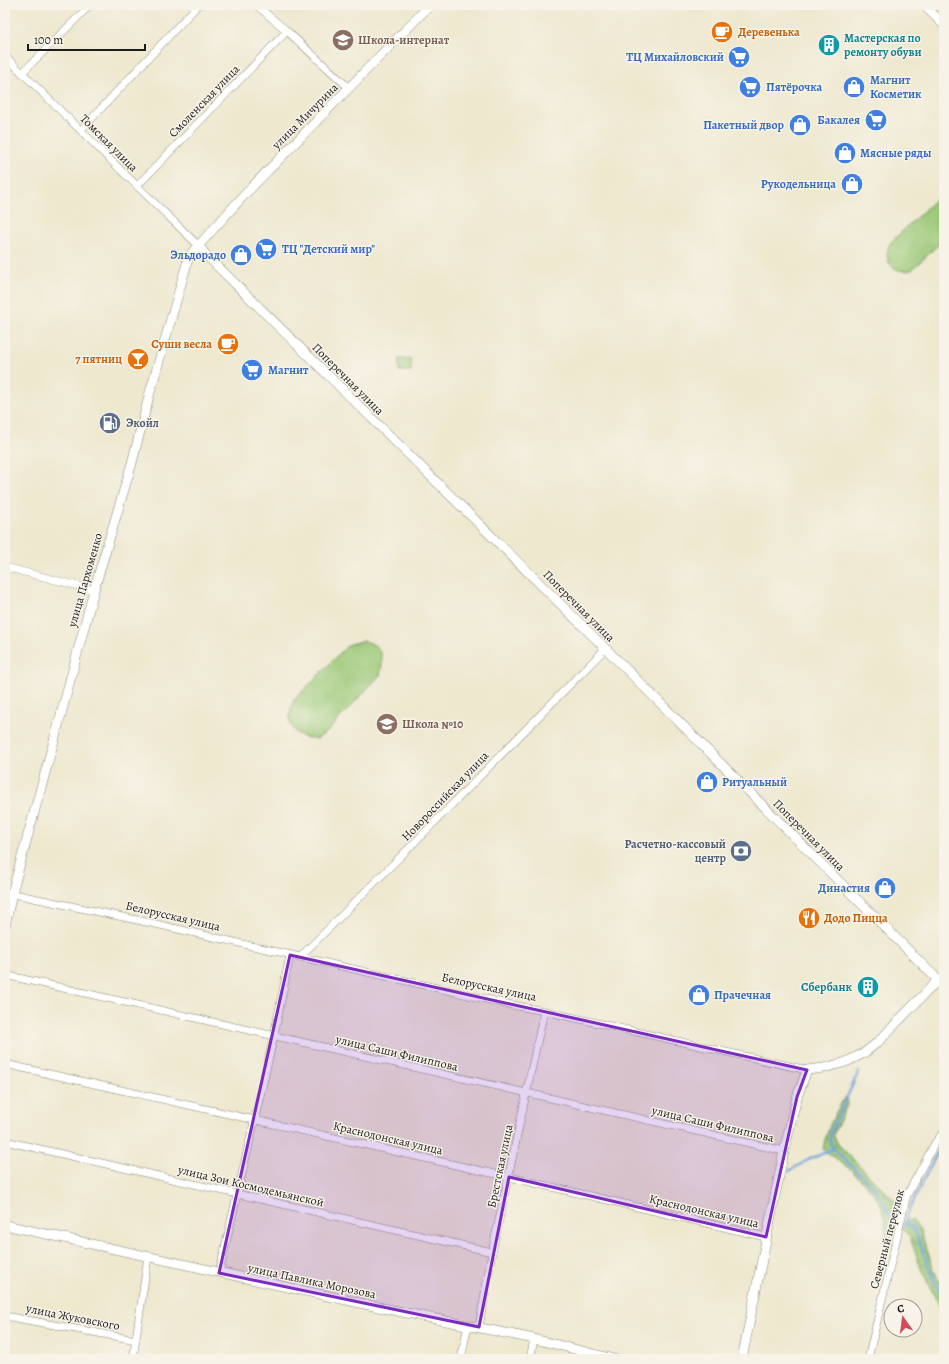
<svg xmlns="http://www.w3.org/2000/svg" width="949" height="1364" font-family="Alegreya,serif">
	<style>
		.wetland { fill: url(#wetland-marsh); stroke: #5b7249 }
		.green { fill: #9ac876; stroke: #5b7249 }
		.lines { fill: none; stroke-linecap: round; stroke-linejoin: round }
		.stream { stroke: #73a2dc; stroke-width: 2.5 }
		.minor-casing { stroke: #858276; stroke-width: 8 }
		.tertiary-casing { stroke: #858276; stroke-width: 10 }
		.minor { stroke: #fff; stroke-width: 7 }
		.tertiary { stroke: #fff; stroke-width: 9 }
		.marked { fill: #7b2cbf; fill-opacity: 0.2; stroke: #7b2cbf; stroke-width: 3; stroke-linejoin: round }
		.labels { text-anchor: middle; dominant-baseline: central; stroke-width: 3; stroke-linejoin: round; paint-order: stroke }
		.food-label { font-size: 12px; font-weight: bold; fill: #c56008; stroke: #f7f3e8; text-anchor: start }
		.culture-label { font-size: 12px; font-weight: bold; fill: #0d838f; stroke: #f7f3e8; text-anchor: start }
		.education-label { font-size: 12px; font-weight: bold; fill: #785e54; stroke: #f7f3e8; text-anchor: start }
		.shop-label { font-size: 12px; font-weight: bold; fill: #366cbe; stroke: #f7f3e8; text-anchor: start }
		.street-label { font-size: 12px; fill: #1c1c1c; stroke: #f7f3e8 }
		.service-label { font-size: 12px; font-weight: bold; fill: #4e5e75; stroke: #f7f3e8; text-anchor: start }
	</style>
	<defs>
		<pattern id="wetland-marsh" width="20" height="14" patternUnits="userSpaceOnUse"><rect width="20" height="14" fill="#9ac876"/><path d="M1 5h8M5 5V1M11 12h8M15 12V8" fill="none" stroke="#84ab66"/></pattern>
	</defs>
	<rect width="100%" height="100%" fill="#f7f3e8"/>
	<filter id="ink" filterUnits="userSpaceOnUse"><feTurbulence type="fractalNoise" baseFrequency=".025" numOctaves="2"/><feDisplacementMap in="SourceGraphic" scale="8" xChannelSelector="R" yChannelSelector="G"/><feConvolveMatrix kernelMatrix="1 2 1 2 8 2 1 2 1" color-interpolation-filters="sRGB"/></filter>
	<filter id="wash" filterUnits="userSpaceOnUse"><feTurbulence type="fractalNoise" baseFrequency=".012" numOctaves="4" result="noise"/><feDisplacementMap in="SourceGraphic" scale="16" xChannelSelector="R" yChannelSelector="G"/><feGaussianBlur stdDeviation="0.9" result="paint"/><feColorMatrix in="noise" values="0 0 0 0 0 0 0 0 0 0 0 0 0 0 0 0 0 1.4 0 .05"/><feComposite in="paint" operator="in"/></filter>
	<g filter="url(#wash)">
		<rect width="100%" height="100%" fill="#eee8cf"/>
		<!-- wetland -->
		<g class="wetland">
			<path d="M844,1098H847L848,1103L833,1135L838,1144L896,1202L899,1209L891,1246L887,1249L885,1222L881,1205L871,1190L850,1169L836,1159L823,1149C826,1130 835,1114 844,1098Z"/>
			<polygon points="912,1220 919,1228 936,1275 944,1291 944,1315 921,1269 910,1237 902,1228 905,1221"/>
		</g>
		<!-- green -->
		<g class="green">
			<path d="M944,193V239L912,270C892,274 882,261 890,243L941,194Z"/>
			<rect x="399" y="359" width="12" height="12"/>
			<path d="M363,641C366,642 370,642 372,644C384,649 383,665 380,675L328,731L317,739C292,738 284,723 294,700L346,647L353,643Z"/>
		</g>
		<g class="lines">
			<!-- stream -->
			<g class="stream">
				<polyline points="859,1071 830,1134 831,1146 875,1189 896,1223"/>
				<polyline points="789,1171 808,1160 833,1149"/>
				<polyline points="904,1224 913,1227 936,1284 944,1299"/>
				<polyline points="904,1225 907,1214 941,1145"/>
			</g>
		</g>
	</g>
	<g filter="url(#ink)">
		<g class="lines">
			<!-- minor casing -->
			<g class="minor-casing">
				<g id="minor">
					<polyline points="256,5 287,31 349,88"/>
					<polyline points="5,56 137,186 198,245"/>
					<polyline points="23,72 90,5"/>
					<polyline points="81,130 198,5"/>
					<polyline points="137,186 287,31"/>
					<polyline points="5,567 94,590"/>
					<polyline points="5,892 151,923 512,1005 544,1011 807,1070"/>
					<polyline points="300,957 425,832 605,649"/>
					<polyline points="5,975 784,1151"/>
					<polyline points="5,1064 509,1177 766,1237"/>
					<polyline points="5,1141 492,1252"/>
					<polyline points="219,1273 274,1036 290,955"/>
					<polyline points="5,1316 136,1340"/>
					<polyline points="479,1327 492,1252 544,1011"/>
					<polyline points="133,1359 148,1257"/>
					<polyline points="461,1359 468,1325"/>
					<polyline points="530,1359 534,1339"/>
					<polyline points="868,1359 907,1195 935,1143 944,1132"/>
				</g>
			</g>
			<!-- tertiary casing -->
			<g class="tertiary-casing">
				<g id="tertiary">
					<polyline points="924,5 944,25"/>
					<polyline points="198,245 205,254 595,638 938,980 944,984"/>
					<polyline points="5,926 12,893 58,726 94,590 132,463 149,396 189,256 247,192 430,5"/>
					<polyline points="5,1225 378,1307 534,1339 614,1359"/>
					<polyline points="742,1359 784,1151 797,1097 807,1070 824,1068 846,1062 864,1053 878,1042 938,980"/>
				</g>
			</g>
			<!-- minor -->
			<use href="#minor" class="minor"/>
			<!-- tertiary -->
			<use href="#tertiary" class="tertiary"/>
		</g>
	</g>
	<!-- marked area -->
	<path class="marked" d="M290,955L807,1070L797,1097L766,1237L509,1177L479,1327L219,1273Z"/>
	<!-- icons -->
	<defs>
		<g id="cafe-disc" transform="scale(1.15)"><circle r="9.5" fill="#e8710a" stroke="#f7f3e8"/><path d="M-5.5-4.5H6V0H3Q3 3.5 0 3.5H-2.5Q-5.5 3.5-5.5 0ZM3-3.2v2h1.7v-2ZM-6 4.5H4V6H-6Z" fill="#fff"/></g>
		<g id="school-disc" transform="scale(1.15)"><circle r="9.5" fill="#8d6e63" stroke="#f7f3e8"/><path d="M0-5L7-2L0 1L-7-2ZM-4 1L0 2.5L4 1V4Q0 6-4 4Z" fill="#fff"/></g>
		<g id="building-disc" transform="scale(1.15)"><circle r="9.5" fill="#0f9aa8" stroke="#f7f3e8"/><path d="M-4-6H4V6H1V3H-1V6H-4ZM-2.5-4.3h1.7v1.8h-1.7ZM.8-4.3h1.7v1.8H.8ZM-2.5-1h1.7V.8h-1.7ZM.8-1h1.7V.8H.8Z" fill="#fff"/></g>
		<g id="supermarket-disc" transform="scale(1.15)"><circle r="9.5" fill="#3f7fe0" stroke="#f7f3e8"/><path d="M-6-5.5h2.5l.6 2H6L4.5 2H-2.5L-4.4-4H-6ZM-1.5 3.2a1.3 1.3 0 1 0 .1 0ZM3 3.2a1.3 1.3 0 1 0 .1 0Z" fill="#fff"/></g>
		<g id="shop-disc" transform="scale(1.15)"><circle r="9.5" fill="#3f7fe0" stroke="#f7f3e8"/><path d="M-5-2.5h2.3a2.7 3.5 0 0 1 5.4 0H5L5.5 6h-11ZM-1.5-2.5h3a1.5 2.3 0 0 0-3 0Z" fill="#fff"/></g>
		<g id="bar-disc" transform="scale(1.15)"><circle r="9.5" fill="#e8710a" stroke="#f7f3e8"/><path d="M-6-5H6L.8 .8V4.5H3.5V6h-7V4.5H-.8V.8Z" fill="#fff"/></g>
		<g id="fuel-disc" transform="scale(1.15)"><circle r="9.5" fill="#5c6f8a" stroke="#f7f3e8"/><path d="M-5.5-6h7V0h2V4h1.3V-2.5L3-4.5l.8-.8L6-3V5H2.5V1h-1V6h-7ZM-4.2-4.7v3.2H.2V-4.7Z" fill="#fff"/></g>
		<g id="bank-disc" transform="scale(1.15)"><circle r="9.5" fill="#5c6f8a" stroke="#f7f3e8"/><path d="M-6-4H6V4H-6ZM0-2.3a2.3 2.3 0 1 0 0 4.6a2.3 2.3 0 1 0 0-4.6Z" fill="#fff"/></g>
		<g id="restaurant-disc" transform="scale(1.15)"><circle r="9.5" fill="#e8710a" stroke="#f7f3e8"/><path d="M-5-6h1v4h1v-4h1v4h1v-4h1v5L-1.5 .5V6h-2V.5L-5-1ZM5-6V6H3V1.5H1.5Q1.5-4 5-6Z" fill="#fff"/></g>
	</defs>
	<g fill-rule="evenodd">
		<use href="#cafe-disc" x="722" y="32"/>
		<use href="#school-disc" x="343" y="40"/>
		<use href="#building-disc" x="829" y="45"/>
		<use href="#supermarket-disc" x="739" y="57"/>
		<use href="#supermarket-disc" x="750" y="87"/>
		<use href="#shop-disc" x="854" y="87"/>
		<use href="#supermarket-disc" x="876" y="120"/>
		<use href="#shop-disc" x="800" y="125"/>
		<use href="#shop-disc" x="845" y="153"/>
		<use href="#shop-disc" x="852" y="184"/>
		<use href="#supermarket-disc" x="266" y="249"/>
		<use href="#shop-disc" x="241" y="255"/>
		<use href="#cafe-disc" x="228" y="344"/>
		<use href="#bar-disc" x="138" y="359"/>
		<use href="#supermarket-disc" x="252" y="370"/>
		<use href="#fuel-disc" x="110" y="423"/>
		<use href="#school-disc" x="387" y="724"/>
		<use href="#shop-disc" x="707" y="782"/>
		<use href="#bank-disc" x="741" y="851"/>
		<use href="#shop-disc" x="885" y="888"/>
		<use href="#restaurant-disc" x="809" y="918"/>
		<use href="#building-disc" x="868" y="987"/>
		<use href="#shop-disc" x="699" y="995"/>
	</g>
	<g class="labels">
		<!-- food labels -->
		<g class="food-label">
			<text x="738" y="32">Деревенька</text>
			<text x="212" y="344" text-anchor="end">Суши весла</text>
			<text x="122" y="359" text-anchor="end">7 пятниц</text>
			<text x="824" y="918">Додо Пицца</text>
		</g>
		<!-- culture labels -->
		<g class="culture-label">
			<text x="844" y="38">Мастерская по<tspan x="844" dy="14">ремонту обуви</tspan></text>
			<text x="852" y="987" text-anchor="end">Сбербанк</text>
		</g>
		<!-- education labels -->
		<g class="education-label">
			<text x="358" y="40">Школа-интернат</text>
			<text x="402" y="724">Школа №10</text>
		</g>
		<!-- shop labels -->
		<g class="shop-label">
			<text x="724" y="57" text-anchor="end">ТЦ Михайловский</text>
			<text x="870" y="80">Магнит<tspan x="870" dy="14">Косметик</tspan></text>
			<text x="766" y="87">Пятёрочка</text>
			<text x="860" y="120" text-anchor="end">Бакалея</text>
			<text x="784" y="125" text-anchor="end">Пакетный двор</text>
			<text x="860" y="153">Мясные ряды</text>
			<text x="836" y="184" text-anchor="end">Рукодельница</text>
			<text x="282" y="249">ТЦ "Детский мир"</text>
			<text x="226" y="255" text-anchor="end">Эльдорадо</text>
			<text x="268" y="370">Магнит</text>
			<text x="722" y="782">Ритуальный</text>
			<text x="870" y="888" text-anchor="end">Династия</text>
			<text x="714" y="995">Прачечная</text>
		</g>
		<!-- street labels -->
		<g class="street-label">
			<text transform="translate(204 101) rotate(-46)">Смоленская улица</text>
			<text transform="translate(305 116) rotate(-45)">улица Мичурина</text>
			<text transform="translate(109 143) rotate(45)">Томская улица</text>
			<text transform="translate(348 379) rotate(45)">Поперечная улица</text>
			<text transform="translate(85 580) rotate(-74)">улица Пархоменко</text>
			<text transform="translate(579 606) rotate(45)">Поперечная улица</text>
			<text transform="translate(445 796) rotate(-46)">Новороссийская улица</text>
			<text transform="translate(809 835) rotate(45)">Поперечная улица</text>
			<text transform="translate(173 916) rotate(13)">Белорусская улица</text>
			<text transform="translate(489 987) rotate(12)">Белорусская улица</text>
			<text transform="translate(397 1053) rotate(13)">улица Саши Филиппова</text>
			<text transform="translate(713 1124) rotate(13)">улица Саши Филиппова</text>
			<text transform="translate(388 1138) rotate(13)">Краснодонская улица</text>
			<text transform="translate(500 1166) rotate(-78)">Брестская улица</text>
			<text transform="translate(251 1186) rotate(13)">улица Зои Космодемьянской</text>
			<text transform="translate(704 1211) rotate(13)">Краснодонская улица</text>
			<text transform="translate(887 1239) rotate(-75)">Северный переулок</text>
			<text transform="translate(312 1281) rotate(12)">улица Павлика Морозова</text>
			<text transform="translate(73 1317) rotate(11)">улица Жуковского</text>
		</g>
		<!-- service labels -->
		<g class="service-label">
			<text x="126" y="423">Экойл</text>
			<text x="726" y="844" text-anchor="end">Расчетно-кассовый<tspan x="726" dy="14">центр</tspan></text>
		</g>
	</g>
	<!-- margin -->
	<rect width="949" height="1364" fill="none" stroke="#f7f3e8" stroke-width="20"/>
	<!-- north arrow -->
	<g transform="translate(903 1318) rotate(346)"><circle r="19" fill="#f7f3e8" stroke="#9f9d96"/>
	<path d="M0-3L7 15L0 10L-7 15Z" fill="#d1495b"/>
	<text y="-6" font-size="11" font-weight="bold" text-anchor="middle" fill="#1c1c1c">С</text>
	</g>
	<!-- scale -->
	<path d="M28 44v6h117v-6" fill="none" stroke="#1c1c1c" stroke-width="2"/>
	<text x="34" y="44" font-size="12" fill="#1c1c1c" stroke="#f7f3e8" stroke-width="3" paint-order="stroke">100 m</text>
</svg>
